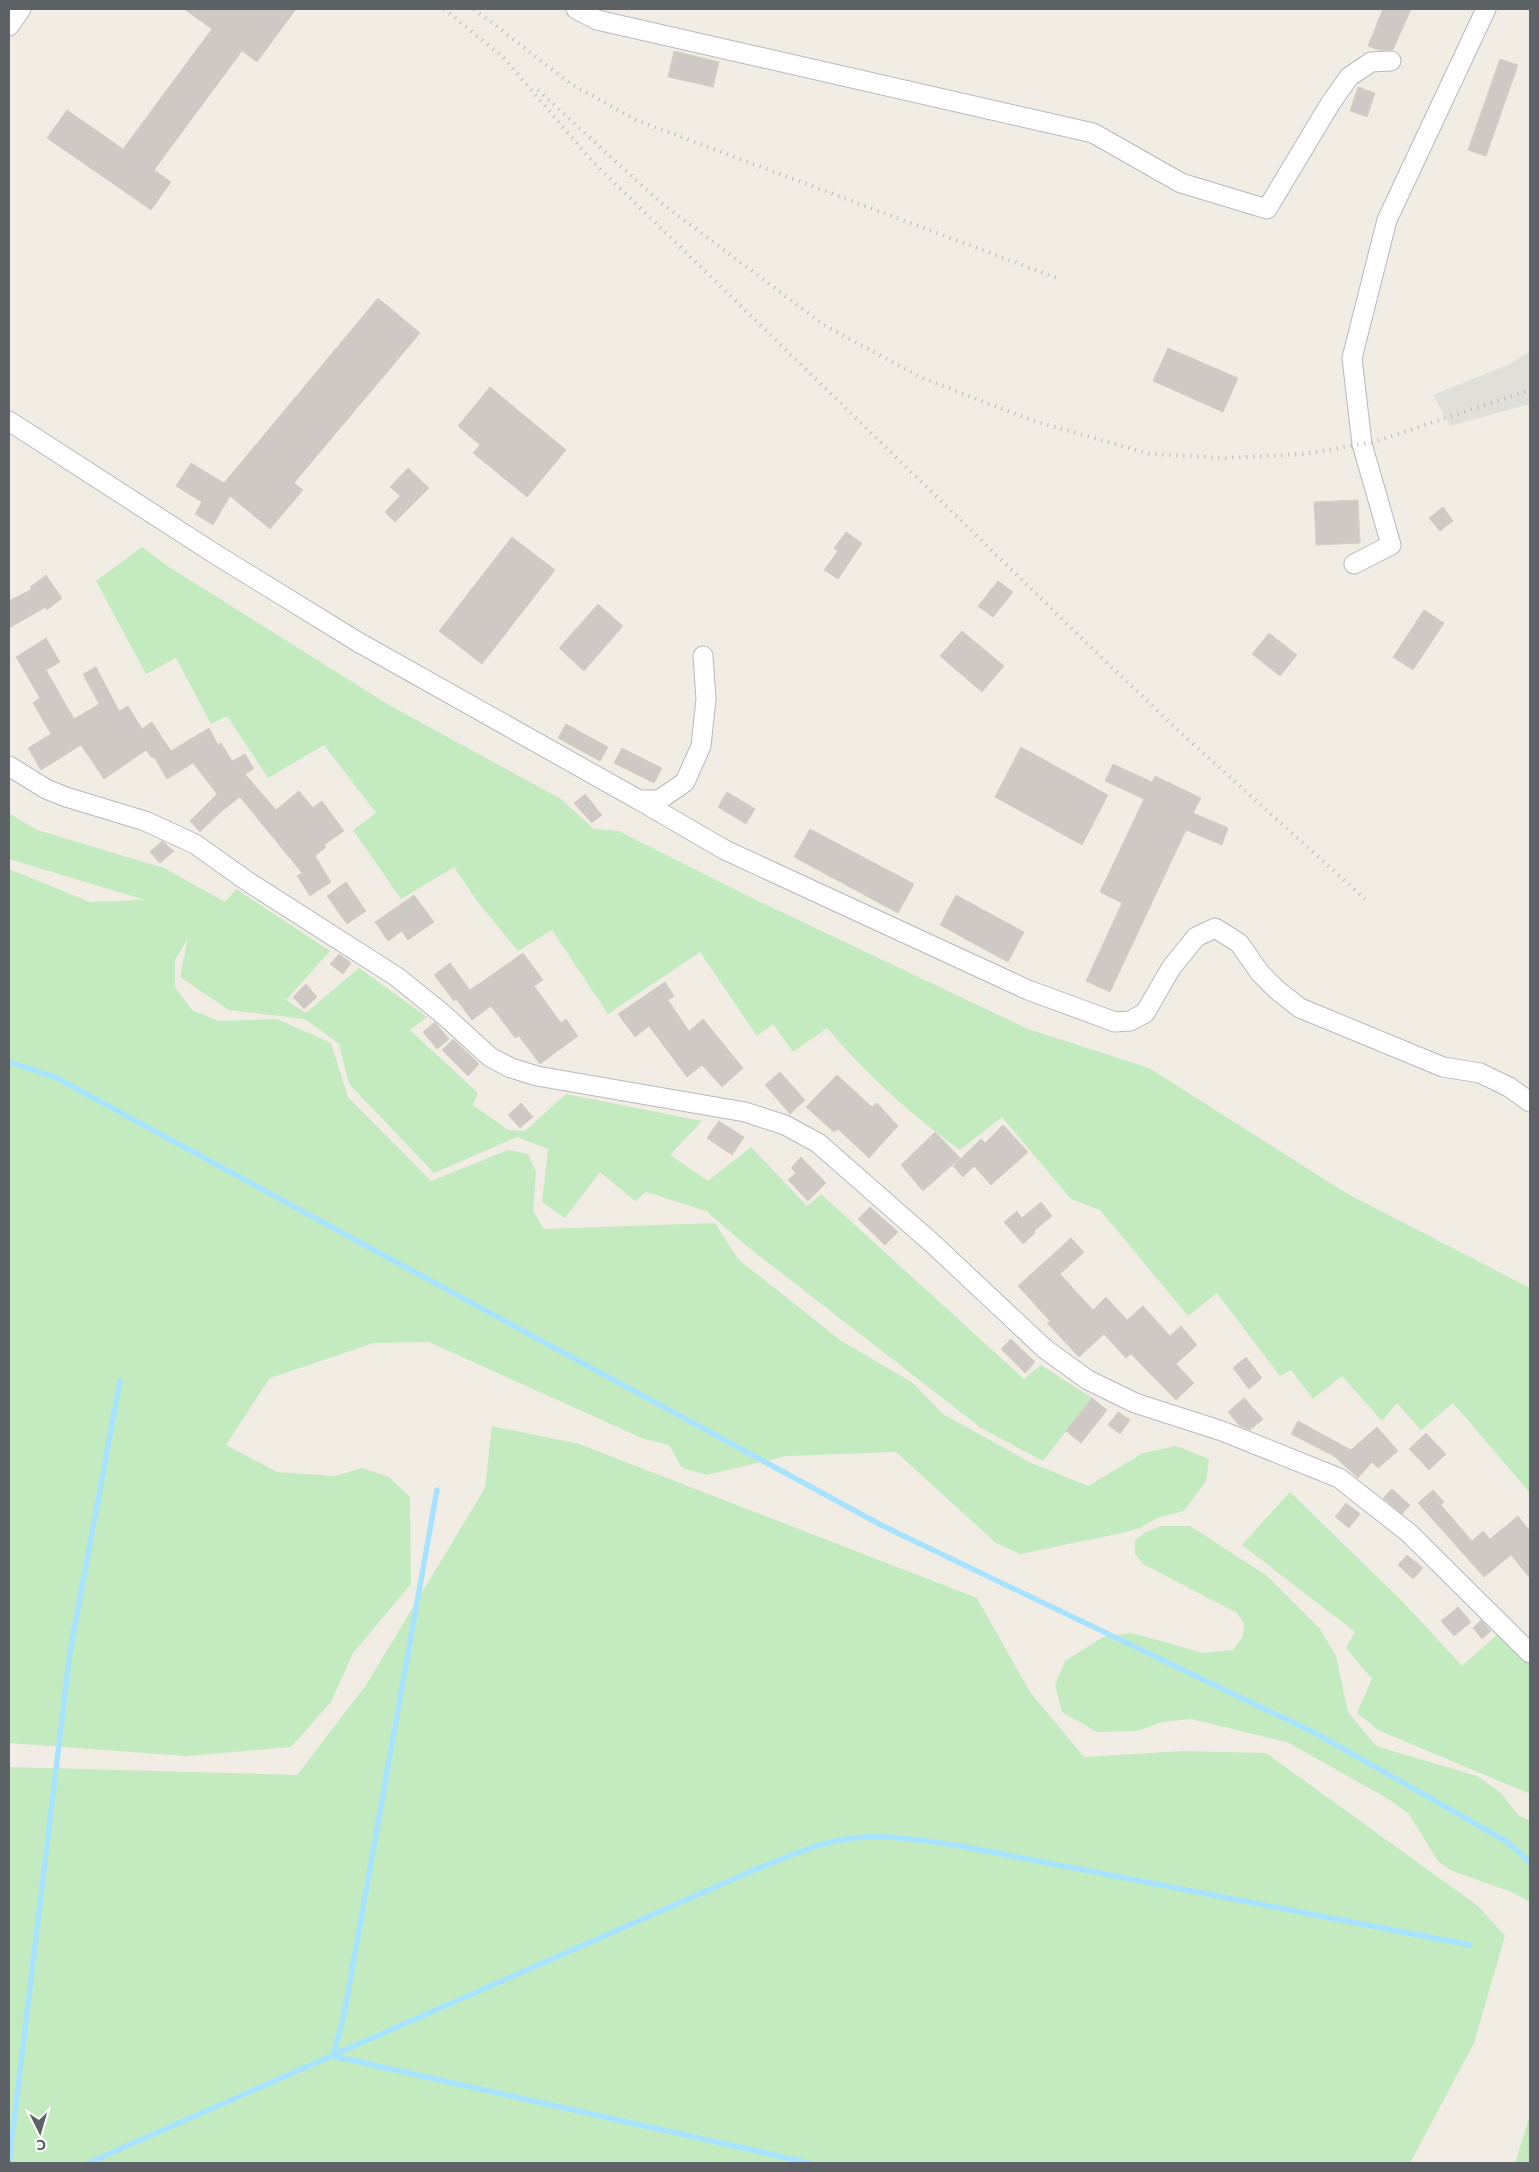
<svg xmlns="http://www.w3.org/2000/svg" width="1539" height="2172" font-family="Commissioner,sans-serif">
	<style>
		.industrial { fill: #e1dfd9 }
		.green { fill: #c4eac0 }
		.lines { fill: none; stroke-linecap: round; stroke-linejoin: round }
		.stream { stroke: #a7e3ff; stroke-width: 5.5 }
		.building { fill: #cec9c4; stroke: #d6cec3 }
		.minor-casing { stroke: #b6b9bd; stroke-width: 21 }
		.minor { stroke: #fff; stroke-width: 19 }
		.rail { stroke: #b6b7b8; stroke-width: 4; stroke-dasharray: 1 6; stroke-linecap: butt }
	</style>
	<rect width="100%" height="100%" fill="#f1ede5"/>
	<!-- industrial -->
	<polygon class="industrial" points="1530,351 1530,404 1450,426 1433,395 1510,364"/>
	<!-- green -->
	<g class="green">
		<path d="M142,547L169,567L389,705L561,799L594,829L619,831L754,899L1028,1029L1149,1068L1346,1193L1530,1288V1493L1453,1403L1421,1430L1397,1403L1382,1421L1342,1376L1313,1399L1291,1370L1280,1376L1217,1293L1188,1316L1100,1210L1071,1199L1002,1117L960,1150C911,1115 866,1074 827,1028L793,1052L773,1024L757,1036L700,952L608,1014L552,930L518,951L477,901L454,867L401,899L353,830L376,813L324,745L268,778L227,716L211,724L176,658L146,674L96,581Z"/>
		<polygon points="9,813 37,830 164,868 225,902 236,889 330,951 286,1000 306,1013 359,968 427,1017 410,1030 478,1093 473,1105 508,1130 525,1131 566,1094 702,1121 670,1155 708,1181 751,1147 807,1206 821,1194 1024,1379 1041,1365 1092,1398 1043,1461 981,1428 748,1247 706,1211 646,1192 635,1201 600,1172 565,1218 542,1202 548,1149 517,1137 434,1173 349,1084 339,1044 305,1019 229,1010 180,977 188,938 175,960 175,987 192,1010 219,1021 277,1019 331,1043 348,1097 431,1181 508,1150 528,1154 536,1172 533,1211 544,1229 715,1223 738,1259 840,1340 913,1383 943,1414 1031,1463 1088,1486 1143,1453 1176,1446 1209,1459 1206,1481 1184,1511 1157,1518 1140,1528 1122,1533 1020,1554 996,1543 896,1452 786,1456 707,1475 682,1468 669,1445 644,1439 429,1342 374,1343 270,1378 226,1445 277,1472 334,1476 362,1468 389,1477 410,1497 411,1584 353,1653 331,1702 291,1747 186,1756 9,1743 9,869 90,902 145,900 9,859"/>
		<polygon points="492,1426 579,1444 977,1598 1030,1692 1084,1757 1184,1751 1266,1753 1478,1906 1505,1936 1474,2043 1410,2163 9,2163 9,1767 297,1775 366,1685 485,1488"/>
		<polygon points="1290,1492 1403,1602 1462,1666 1499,1633 1530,1665 1530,1794 1378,1730 1357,1713 1372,1679 1346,1648 1355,1632 1242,1545"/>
		<polygon points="1161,1526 1190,1526 1266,1575 1320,1629 1336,1656 1348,1712 1376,1746 1477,1776 1501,1793 1518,1815 1530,1821 1530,1902 1514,1893 1450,1870 1438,1861 1408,1813 1385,1797 1287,1742 1191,1719 1163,1722 1137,1731 1097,1732 1062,1712 1055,1685 1065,1661 1103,1637 1132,1633 1203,1653 1233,1650 1243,1636 1244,1623 1237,1613 1143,1564 1135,1554 1135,1540 1146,1532"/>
		<polygon points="1530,2115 1530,2163 1515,2163"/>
	</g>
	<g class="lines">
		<!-- stream -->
		<g class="stream">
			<polyline points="9,1062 55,1077 883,1526 1319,1735 1506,1841 1530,1862"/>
			<polyline points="437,1490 344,2015 333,2056 810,2163"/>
			<polyline points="9,2163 70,1652 120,1381"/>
			<path d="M88,2163L754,1870C787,1857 819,1842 853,1838C889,1834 926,1841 961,1846L1470,1945"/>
		</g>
	</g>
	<!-- building -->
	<g class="building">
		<polygon points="184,9 296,9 257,62 242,51 154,170 171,182 151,210 47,138 67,110 123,149 212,29"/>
		<polygon points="1383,9 1411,9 1393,50 1379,50 1368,46"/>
		<polygon points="674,51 719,62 713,87 668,77"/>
		<polygon points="1500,59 1518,65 1486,156 1468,150"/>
		<polygon points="1358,87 1375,93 1367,117 1350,111"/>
		<polygon points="378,298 420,333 294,483 303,490 270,529 230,496 213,525 195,514 202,502 176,486 191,463 224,483"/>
		<polygon points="1168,348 1238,378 1223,412 1153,381"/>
		<polygon points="490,387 566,450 527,497 473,453 480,445 458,426"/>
		<polygon points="408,468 429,488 395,522 385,512 400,496 390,487"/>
		<polygon points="1358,500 1360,543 1316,545 1314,502"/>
		<polygon points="1443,507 1453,521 1440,531 1429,518"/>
		<polygon points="846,532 862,543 838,579 824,570 838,551 834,548"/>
		<polygon points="512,537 555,570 482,664 439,631"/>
		<polygon points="46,575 62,598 47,610 46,607 9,628 9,601 32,589 30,587"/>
		<polygon points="998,581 1013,592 993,617 978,606"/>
		<polygon points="598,604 623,626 584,671 559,648"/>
		<polygon points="1424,610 1444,623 1413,670 1393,657"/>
		<polygon points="962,631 1004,666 982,692 940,656"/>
		<polygon points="1269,633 1297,655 1280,676 1252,654"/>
		<polygon points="46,638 60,662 46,670 74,719 99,704 83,674 96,667 119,711 128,706 142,729 152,722 171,751 209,728 218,745 221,743 232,761 245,754 254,769 245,774 276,810 299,791 313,808 322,801 344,831 324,845 326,847 315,856 331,882 310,896 297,876 302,873 240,797 223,810 200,832 190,821 217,794 193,763 167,779 154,757 152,758 146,750 104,779 81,745 41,770 28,748 51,734 33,703 40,698 16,657"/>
		<polygon points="566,724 608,747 600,761 558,738"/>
		<polygon points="1021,747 1108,795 1082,845 995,797"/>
		<polygon points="622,748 662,768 654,783 614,763"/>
		<polygon points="1113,764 1152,782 1155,776 1201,798 1193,813 1228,828 1222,845 1186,830 1110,992 1086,981 1122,903 1100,892 1144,799 1105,781"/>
		<polygon points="727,792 755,809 746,824 718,807"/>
		<polygon points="585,794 602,815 592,823 574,803"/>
		<polygon points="810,829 914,884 898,913 794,857"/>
		<polygon points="162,841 174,851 160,863 150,852"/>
		<polygon points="346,882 366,911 347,924 327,896"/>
		<polygon points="414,895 434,922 408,940 402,931 388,941 375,922"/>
		<polygon points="956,895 1024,932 1008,962 940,925"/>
		<polygon points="523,953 543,980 534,986 561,1023 566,1019 578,1036 540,1064 519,1036 515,1038 491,1006 472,1020 456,999 454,1001 434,975 450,963 470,990"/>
		<polygon points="339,954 351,963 343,974 330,964"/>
		<polygon points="665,982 674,996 668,1000 689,1031 703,1019 743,1068 722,1087 702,1065 687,1077 649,1026 635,1037 618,1014"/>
		<polygon points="306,984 317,997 304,1009 293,997"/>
		<polygon points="435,1022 449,1039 437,1049 423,1032"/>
		<polygon points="453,1039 479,1064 468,1076 442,1050"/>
		<polygon points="780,1072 805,1100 790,1114 765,1085"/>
		<polygon points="837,1075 872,1107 877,1103 898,1126 869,1158 838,1129 834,1132 806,1107"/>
		<polygon points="521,1103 533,1117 520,1128 508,1115"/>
		<polygon points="719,1121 744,1137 732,1155 707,1138"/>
		<polygon points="1003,1125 1028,1152 991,1185 974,1166 963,1177 953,1166 981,1139 985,1143"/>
		<polygon points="935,1132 960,1158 923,1191 901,1165"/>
		<polygon points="801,1157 826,1183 808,1201 788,1180 796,1173 791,1168"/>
		<polygon points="1041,1202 1052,1216 1034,1231 1035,1233 1023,1244 1004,1222 1017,1211 1022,1218"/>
		<polygon points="870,1207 898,1232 885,1245 858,1219"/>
		<polygon points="1071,1238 1084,1252 1060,1274 1093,1310 1106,1297 1127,1320 1143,1306 1170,1336 1181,1326 1197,1345 1176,1364 1194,1383 1176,1400 1131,1354 1126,1358 1104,1334 1079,1357 1047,1323 1050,1321 1018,1286"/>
		<polygon points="1011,1339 1035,1362 1025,1373 1001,1349"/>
		<polygon points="1246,1357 1262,1378 1249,1389 1233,1368"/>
		<polygon points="1092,1398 1107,1410 1081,1443 1066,1431"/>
		<polygon points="1244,1398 1263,1419 1250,1430 1240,1426 1228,1412"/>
		<polygon points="1118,1412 1130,1420 1120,1434 1108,1425"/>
		<polygon points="1298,1421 1351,1450 1377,1427 1398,1451 1378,1468 1372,1462 1358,1478 1334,1456 1291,1434"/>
		<polygon points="1426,1433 1446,1454 1429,1470 1409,1449"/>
		<polygon points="1392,1489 1410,1505 1402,1514 1383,1498"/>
		<polygon points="1433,1490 1444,1502 1441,1505 1472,1541 1483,1531 1490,1539 1518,1516 1530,1531 1530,1578 1511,1555 1484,1577 1418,1503"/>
		<polygon points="1346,1503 1360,1514 1349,1528 1335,1517"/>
		<polygon points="1407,1555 1423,1568 1413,1579 1398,1565"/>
		<polygon points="1458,1607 1471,1622 1454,1636 1441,1621"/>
		<polygon points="1481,1620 1491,1631 1482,1639 1473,1628"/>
	</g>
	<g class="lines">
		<!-- minor casing -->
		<g class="minor-casing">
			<g id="minor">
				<polyline points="576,9 597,20 1093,133 1181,183 1267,209 1330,104 1349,77 1371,62 1391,61"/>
				<polyline points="9,26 21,9"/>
				<polyline points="9,421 215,554 358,642 639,800 659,800 685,782 701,746 706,699 703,656"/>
				<polyline points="1354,564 1391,545 1362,444 1352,358 1387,220 1486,9"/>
				<polyline points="9,766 46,789 66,797 145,821 195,844 247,881 397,977 444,1015 490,1057 511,1068 537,1076 745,1112 785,1125 818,1143 932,1243 1045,1349 1088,1380 1135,1403 1222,1431 1339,1478 1409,1533 1530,1653"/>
				<polyline points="639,800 725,850 1028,990 1115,1022 1130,1021 1145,1013 1171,968 1196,937 1215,928 1239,943 1260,973 1277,990 1300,1008 1443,1067 1480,1073 1509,1087 1530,1102"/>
			</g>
		</g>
		<!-- minor -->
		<use href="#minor" class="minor"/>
		<!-- rail -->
		<g class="rail">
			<polyline points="444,9 503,57 592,161 1099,655 1182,734 1365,899"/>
			<polyline points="474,9 571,84 636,120 1057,278"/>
			<polyline points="538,90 660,202 824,325 922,378 1034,421 1150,454 1226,458 1303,454 1374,442 1530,390"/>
		</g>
	</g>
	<!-- border -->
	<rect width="1539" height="2172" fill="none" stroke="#5d6267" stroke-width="20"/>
	<!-- north arrow -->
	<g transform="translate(40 2132) rotate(175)" stroke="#ffffff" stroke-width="4" paint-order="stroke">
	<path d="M0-4L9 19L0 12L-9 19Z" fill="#5d6267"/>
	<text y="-8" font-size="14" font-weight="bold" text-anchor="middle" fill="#5d6267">С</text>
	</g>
</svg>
